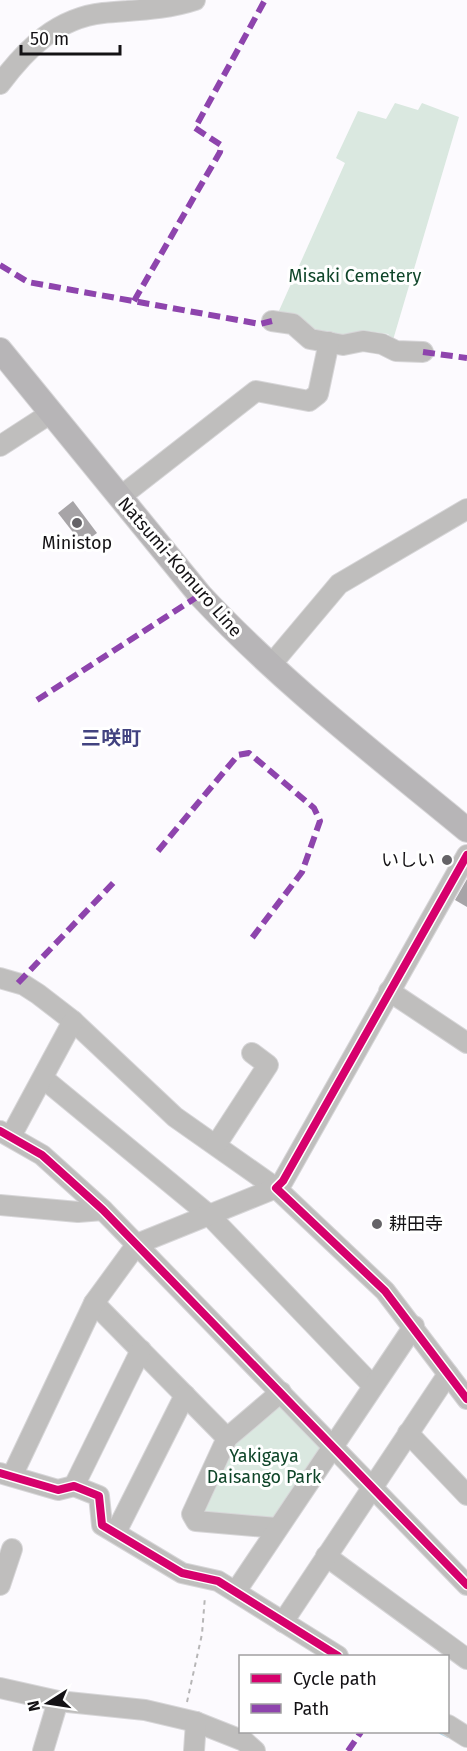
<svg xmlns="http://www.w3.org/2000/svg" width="467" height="1751" font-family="'Fira Sans','Noto Sans JP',sans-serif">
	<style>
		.green { fill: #dae8e0 }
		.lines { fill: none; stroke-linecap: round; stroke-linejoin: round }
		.stream { stroke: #b4d8e9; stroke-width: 4 }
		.building { fill: #a7a4a7 }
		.minor-casing { stroke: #d7d6d8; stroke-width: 22 }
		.major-casing { stroke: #d7d6d8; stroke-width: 26 }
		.path { stroke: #b7b6b7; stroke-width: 2; stroke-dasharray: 4.5 4.5; stroke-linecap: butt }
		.minor { stroke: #bfbebd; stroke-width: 20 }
		.major { stroke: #b7b5b7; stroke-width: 24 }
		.quiet { stroke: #8e44ad; stroke-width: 6; stroke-dasharray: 12 6; stroke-linecap: butt }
		.cycleway-casing { stroke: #fff; stroke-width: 11 }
		.cycleway { stroke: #d6006c; stroke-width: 8 }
		.poi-dot { fill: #656367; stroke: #fff; stroke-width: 2 }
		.labels { text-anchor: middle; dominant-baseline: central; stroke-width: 6; stroke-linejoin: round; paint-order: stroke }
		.park-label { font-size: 18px; fill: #0f4529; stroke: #fff }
		.poi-label { font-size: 18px; fill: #141215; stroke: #fff }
		.street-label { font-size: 18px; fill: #141215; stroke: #fff }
		.neighbourhood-label { font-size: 20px; font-weight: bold; fill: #424380; stroke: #fff }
	</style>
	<rect width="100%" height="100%" fill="#fcfafe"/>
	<!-- green -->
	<g class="green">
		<polygon points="395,103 418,110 422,103 459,117 393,340 388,334 365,331 356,338 313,331 278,313 345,163 336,158 358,111 386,119"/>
		<polygon points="279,1402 322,1445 321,1453 276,1522 196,1512 234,1438"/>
	</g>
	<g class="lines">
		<!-- stream -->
		<polyline class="stream" points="440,1732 448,1736"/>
	</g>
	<!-- building -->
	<g class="building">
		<polygon points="73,501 97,533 82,544 58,513"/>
		<polygon points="467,879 467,907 455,900"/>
	</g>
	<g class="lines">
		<!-- minor casing -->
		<g class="minor-casing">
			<g id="minor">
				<path d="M0,84C26,49 57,18 103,13C134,10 165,10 195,0"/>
				<polyline points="272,321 293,324 310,339 343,345 363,341 382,344 396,351 423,352"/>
				<polyline points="0,446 51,413"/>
				<polyline points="120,497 256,391 309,401 318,394 329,342"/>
				<polyline points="270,666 339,584 467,509"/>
				<polyline points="0,978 24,985 38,994 73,1021 175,1117 276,1188 385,1291 467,1399"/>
				<polyline points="389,991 467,1043"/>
				<polyline points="44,1079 209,1215 372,1385"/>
				<polyline points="0,1131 42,1155 103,1210 467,1585"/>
				<polyline points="11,1136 73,1021"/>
				<polyline points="216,1145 268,1065 252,1053"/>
				<polyline points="0,1205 78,1212 103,1210"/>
				<polyline points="94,1303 227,1438"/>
				<polyline points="408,1433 467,1495"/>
				<polyline points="0,1473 58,1490 74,1486 99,1496 102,1525 182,1573 218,1581 338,1656"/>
				<polyline points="12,1476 94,1303 137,1244 276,1188 283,1181 467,855"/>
				<polyline points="74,1486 141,1350"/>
				<polyline points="277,1528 196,1521 192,1514 227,1438 281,1392"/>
				<polyline points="116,1532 185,1395"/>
				<polyline points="326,1556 467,1659"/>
				<polyline points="0,1585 12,1549"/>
				<polyline points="236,1591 414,1326"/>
				<polyline points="283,1622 448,1374"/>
				<polyline points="0,1688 58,1701 145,1710 196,1722 244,1741 255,1751"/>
				<polyline points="448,1725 467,1737"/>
				<polyline points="43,1751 58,1701"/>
				<polyline points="194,1751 196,1722"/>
			</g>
		</g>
		<!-- major casing -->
		<g class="major-casing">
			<path id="major" d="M0,350L200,595C281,682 375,754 467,830"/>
		</g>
		<!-- path -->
		<polyline class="path" points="187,1702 202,1634 205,1596"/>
		<!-- minor -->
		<use href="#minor" class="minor"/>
		<!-- major -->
		<use href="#major" class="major"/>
		<!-- quiet -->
		<g class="quiet">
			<polyline points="0,265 28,282 260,324 272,321"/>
			<polyline points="134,301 220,152 221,145 195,128 265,0"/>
			<polyline points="423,352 467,358"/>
			<polyline points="37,700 200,595"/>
			<polyline points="158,851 238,755 249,753 314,808 320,821 302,872 252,938"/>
			<polyline points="18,983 117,879"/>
			<polyline points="348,1751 361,1732"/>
		</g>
		<!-- cycleway casing -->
		<g class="cycleway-casing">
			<g id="cycleway">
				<polyline points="467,855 283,1181 276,1188 385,1291 467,1399"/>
				<polyline points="0,1131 42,1155 103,1210 467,1585"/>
				<polyline points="0,1473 58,1490 74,1486 99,1496 102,1525 182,1573 218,1581 338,1656"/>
			</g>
		</g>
		<!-- cycleway -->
		<use href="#cycleway" class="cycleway"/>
	</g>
	<!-- markers -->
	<g class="poi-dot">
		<circle cx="77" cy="523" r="6"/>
		<circle cx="447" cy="860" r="6"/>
		<circle cx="377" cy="1224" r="6"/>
	</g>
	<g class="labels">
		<!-- park labels -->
		<g class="park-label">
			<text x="355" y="276">Misaki Cemetery</text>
			<text x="264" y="1456">Yakigaya<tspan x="264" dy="21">Daisango Park</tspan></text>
		</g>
		<!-- poi labels -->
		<g class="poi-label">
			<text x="77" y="543">Ministop</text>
			<text x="435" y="860" text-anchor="end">いしい</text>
			<text x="389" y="1224" text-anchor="start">耕田寺</text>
		</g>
		<!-- street labels -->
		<g class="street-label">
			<text transform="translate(180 567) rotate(49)">Natsumi-Komuro Line</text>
		</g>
		<!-- neighbourhood labels -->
		<g class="neighbourhood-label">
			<text x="111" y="738">三咲町</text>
		</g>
	</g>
	<!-- legend -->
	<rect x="239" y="1655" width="210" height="78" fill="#ffffff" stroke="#a1a0a1" stroke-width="1.5"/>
	<rect x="251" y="1674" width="30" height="9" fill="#d6006c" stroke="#a1a0a1" stroke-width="1.5"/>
	<text x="293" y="1685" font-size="18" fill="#141215">Cycle path</text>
	<rect x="251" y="1704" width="30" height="9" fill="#8e44ad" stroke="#a1a0a1" stroke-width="1.5"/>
	<text x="293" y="1715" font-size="18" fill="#141215">Path</text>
	<!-- north arrow -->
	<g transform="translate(48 1703) rotate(258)" stroke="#ffffff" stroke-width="4.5" paint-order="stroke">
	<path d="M0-4.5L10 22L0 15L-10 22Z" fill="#141215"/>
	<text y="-9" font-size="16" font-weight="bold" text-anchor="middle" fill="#141215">N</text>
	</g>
	<!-- scale -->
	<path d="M21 45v9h99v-9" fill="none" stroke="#141215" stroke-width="3"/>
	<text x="30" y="45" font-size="18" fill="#141215" stroke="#ffffff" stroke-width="4.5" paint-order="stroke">50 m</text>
</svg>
